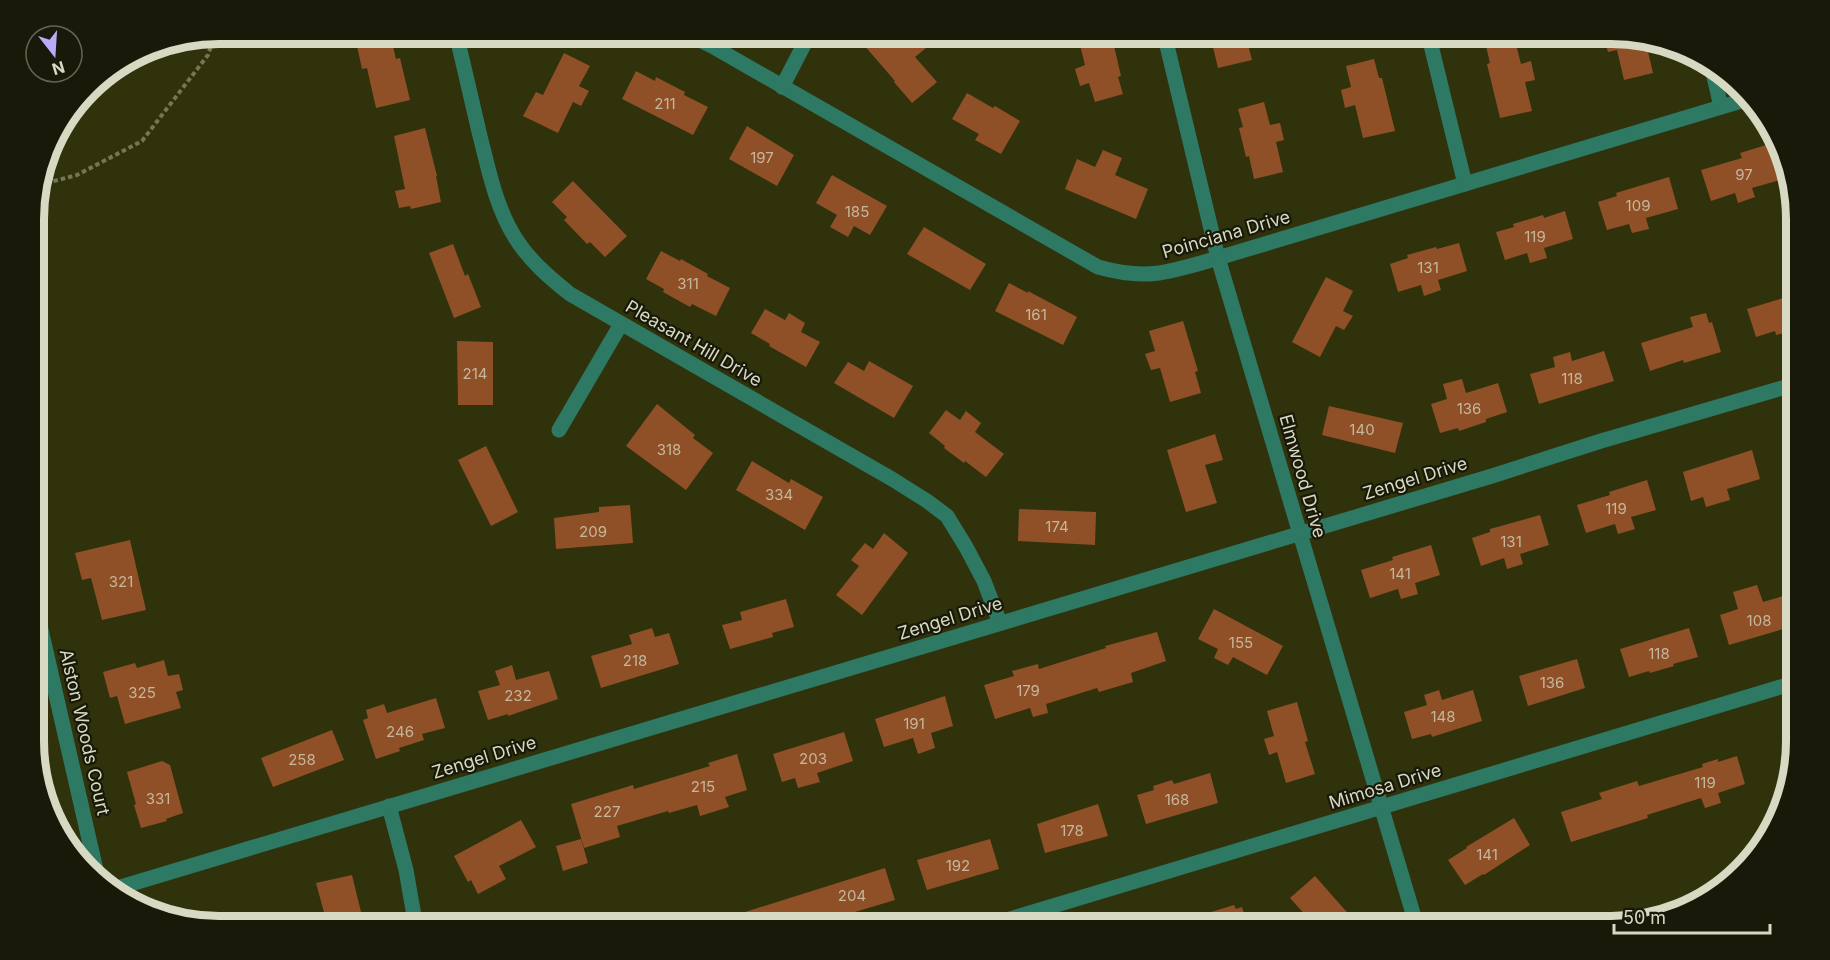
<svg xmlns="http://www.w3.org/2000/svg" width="1830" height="960" font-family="Inter,sans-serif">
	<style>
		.water { fill: #0d222c }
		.building { fill: #8f5027 }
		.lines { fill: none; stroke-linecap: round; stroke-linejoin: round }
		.path { stroke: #747655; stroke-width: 4; stroke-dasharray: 4.5 3; stroke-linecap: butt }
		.minor { stroke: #2d7964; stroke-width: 15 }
		.labels { text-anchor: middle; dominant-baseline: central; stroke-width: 4.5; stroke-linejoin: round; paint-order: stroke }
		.number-label { font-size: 15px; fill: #c5b79c }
		.street-label { font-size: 18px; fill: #d7d9c3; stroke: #181909 }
		.rim { fill: none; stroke: #d7d9c3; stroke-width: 8 }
	</style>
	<rect width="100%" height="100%" fill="#30320b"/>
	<!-- water -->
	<polygon class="water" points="120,64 73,111 70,113 96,79"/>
	<!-- building -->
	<g class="building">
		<polygon points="875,33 913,33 926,48 915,57 937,82 912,103 894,82 895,81 863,44"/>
		<polygon points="1077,33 1111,33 1121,76 1118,77 1123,94 1095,102 1089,83 1080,86 1075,69 1085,65"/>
		<polygon points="1214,33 1245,33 1252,60 1218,68 1211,39 1215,38"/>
		<polygon points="1483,33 1513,33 1521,64 1531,61 1535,80 1525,82 1532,111 1500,118 1487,64 1490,63"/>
		<polygon points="1602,33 1612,33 1651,42 1646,43 1653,73 1624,80 1617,50 1608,52"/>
		<polygon points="391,38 396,59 400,58 410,100 376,108 367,68 362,69 357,46"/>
		<polygon points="564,53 590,66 579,86 589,91 581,106 573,102 558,133 523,116 536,92 543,95"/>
		<polygon points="1374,59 1379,78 1382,78 1395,131 1363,138 1355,105 1345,108 1341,90 1351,87 1346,66"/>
		<polygon points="636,71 655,81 656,77 685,92 684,95 708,107 693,135 622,99"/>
		<polygon points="967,93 993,108 995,106 1020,121 1001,154 975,140 979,134 952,119"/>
		<polygon points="1264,102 1270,125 1280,123 1284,140 1276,142 1283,172 1254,179 1249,156 1246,157 1239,128 1243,127 1238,109"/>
		<polygon points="747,126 794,155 777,186 729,159"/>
		<polygon points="425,128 437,176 436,176 441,202 411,209 410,206 399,208 395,191 405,189 394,136"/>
		<polygon points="1776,142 1787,178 1752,188 1755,197 1738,203 1735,193 1711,201 1701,170 1742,158 1740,153"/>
		<polygon points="1103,150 1122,158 1115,175 1148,189 1136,219 1065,189 1077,159 1095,167"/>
		<polygon points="832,175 887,206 870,235 854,226 848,237 830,227 837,215 816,203"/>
		<polygon points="1669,177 1678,209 1646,218 1649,229 1632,233 1629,224 1607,230 1598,202 1617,196 1616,193"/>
		<polygon points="573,181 627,236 605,257 590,242 587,244 564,220 567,217 552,202"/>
		<polygon points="1565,211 1573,239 1544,248 1547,258 1530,263 1527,253 1505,260 1496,232 1514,227 1513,224 1543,215 1544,218"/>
		<polygon points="924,227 986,264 970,290 907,254"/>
		<polygon points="1459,243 1467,271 1438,280 1441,290 1424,296 1421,285 1398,292 1390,264 1408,258 1407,255 1436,247 1437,249"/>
		<polygon points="453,244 465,276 468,274 481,307 454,318 429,253"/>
		<polygon points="661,251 680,261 681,259 708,274 707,276 730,288 716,316 692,304 690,307 663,292 664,289 646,279"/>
		<polygon points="1326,277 1353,291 1343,311 1353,316 1344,330 1336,326 1320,357 1292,342"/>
		<polygon points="1009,283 1028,293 1028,291 1077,317 1063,345 995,311"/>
		<polygon points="1796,294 1796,330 1776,335 1775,331 1756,337 1747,309"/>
		<polygon points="765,309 785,320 789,313 805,323 801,332 820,342 806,367 769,346 770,344 751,333"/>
		<polygon points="1706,313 1709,323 1712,322 1721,352 1684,363 1683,360 1650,371 1641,343 1693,327 1690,317"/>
		<polygon points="1183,321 1198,371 1195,372 1201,393 1170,402 1160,368 1151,370 1145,354 1155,351 1149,331"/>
		<polygon points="457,341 493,342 493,405 458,405"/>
		<polygon points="1604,351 1614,381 1539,404 1530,374 1555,367 1553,357 1570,352 1572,361"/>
		<polygon points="869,361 913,386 894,418 834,383 848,362 864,371"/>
		<polygon points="1462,379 1466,393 1498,383 1507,412 1486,419 1486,422 1459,431 1458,428 1440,433 1431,404 1447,399 1443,384"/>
		<polygon points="657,404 695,435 693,438 713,453 686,490 626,446"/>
		<polygon points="1329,406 1403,423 1395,453 1322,435"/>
		<polygon points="946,410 960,420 966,411 981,423 975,432 1004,454 986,477 965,461 964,463 944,448 945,446 929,433"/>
		<polygon points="1215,434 1223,460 1205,465 1217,503 1186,512 1167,450"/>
		<polygon points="486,446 518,512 491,526 458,460"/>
		<polygon points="1752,450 1760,479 1727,489 1730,500 1706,507 1703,497 1691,501 1683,472"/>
		<polygon points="752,461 789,483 791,479 823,497 805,530 736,490"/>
		<polygon points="1647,480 1656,510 1631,517 1635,529 1618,534 1615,524 1586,533 1577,505 1610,495 1609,492"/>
		<polygon points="630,505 633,543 556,549 554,518 599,512 599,507"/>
		<polygon points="1019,509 1096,512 1095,545 1018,541"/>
		<polygon points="1540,515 1549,545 1520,554 1523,564 1507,569 1504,558 1481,566 1472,538 1490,532 1490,529"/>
		<polygon points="884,533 908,553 862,615 836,595 859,566 851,560 865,543 873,549"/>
		<polygon points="130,540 146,610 102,620 91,578 82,580 75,553"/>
		<polygon points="1431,545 1440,575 1415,583 1418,594 1401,599 1398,589 1370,598 1361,570 1393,560 1392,557"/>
		<polygon points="1757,585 1763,602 1793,593 1797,605 1797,625 1729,645 1720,615 1738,609 1733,592"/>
		<polygon points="786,599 794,627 772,633 773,637 730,649 722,625 742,620 740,612"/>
		<polygon points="1214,609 1283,646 1267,675 1233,657 1228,665 1214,658 1218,649 1198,639"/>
		<polygon points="652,628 655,637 669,633 679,664 601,688 591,656 632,644 629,635"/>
		<polygon points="1689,628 1698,657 1673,664 1674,666 1650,673 1649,671 1629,677 1620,649"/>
		<polygon points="1157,632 1166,661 1131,673 1133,682 1099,692 1097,688 1046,704 1048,713 1033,717 1030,708 995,719 984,685 1014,676 1012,671 1038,664 1039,669 1106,648 1105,646"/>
		<polygon points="1577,659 1585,688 1528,706 1519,676"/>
		<polygon points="164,660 168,676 179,674 183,690 176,692 181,708 125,724 117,696 110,698 103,672 135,663 137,668"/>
		<polygon points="512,665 516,680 549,671 558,699 508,716 508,714 488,720 478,691 500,685 495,671"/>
		<polygon points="1439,690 1442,700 1473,690 1482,721 1432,737 1431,734 1412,739 1404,712 1427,705 1424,695"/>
		<polygon points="945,696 953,726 931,733 935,748 918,754 913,738 884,747 875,719"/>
		<polygon points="436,698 445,728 422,734 424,740 399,748 400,751 376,759 363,720 368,718 366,710 384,704 387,713"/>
		<polygon points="1297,702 1308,741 1305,742 1315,774 1286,783 1277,752 1269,755 1264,739 1274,736 1267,711"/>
		<polygon points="332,730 344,760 273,787 261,758"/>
		<polygon points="844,732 853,761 817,773 820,782 798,788 795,778 782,782 773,754"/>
		<polygon points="737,754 747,790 725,797 729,807 700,816 697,805 669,813 668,811 617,826 620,837 584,848 571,804 633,785 634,789 710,766 708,763"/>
		<polygon points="1737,756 1745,784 1718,793 1721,803 1705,808 1701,798 1647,815 1648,818 1571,842 1561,812 1602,799 1599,793 1637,781 1639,786 1703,767 1702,764 1718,759 1718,762"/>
		<polygon points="162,761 170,765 183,813 166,819 167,821 141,828 134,805 136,804 127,772"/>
		<polygon points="1210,773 1218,803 1146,824 1137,795 1154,790 1153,786 1172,780 1174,784"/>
		<polygon points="1098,804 1108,836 1045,853 1037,824"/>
		<polygon points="1514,818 1530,845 1484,875 1483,874 1465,885 1448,860 1467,848 1466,847"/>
		<polygon points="521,820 536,847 499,866 506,879 478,894 471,880 468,882 454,856"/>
		<polygon points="581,839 588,863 563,871 556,846"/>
		<polygon points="990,839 999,869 927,890 917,860"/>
		<polygon points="885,868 895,900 805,927 711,927 710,923"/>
		<polygon points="352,875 361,912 359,913 362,927 328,927 316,883"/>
		<polygon points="1315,876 1360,927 1316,927 1290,898"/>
		<polygon points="1234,905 1236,909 1242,907 1248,927 1176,927 1175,923"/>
	</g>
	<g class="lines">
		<!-- path -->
		<polyline class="path" points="39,185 77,175 142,141 208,55 215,34"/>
		<!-- minor -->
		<g class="minor">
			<path d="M456,33C464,67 472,101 480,136C489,171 496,208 516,239C530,261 550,278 570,294L892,479L927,501L947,516L966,547L984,581L1000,623"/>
			<path d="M685,33L712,46L1098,267C1148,281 1170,272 1218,258L1748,99"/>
			<polyline points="1164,33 1218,258 1417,927"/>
			<polyline points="1428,33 1465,184"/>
			<polyline points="1712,68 1721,107"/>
			<polyline points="782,87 810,33"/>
			<polyline points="559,430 621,324"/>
			<polyline points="34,599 97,874"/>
			<polyline points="389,806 406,870 416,927"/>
			<polyline points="114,889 1492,476 1601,441 1796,384"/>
			<polyline points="983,927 1797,682"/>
		</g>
	</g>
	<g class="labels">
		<!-- number labels -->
		<g class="number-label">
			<text x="665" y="103">211</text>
			<text x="762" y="157">197</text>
			<text x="1744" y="174">97</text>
			<text x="1638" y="205">109</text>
			<text x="857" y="211">185</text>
			<text x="1535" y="236">119</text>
			<text x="1428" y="267">131</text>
			<text x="688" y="283">311</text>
			<text x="1036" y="314">161</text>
			<text x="475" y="373">214</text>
			<text x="1572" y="378">118</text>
			<text x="1469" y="408">136</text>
			<text x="1362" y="429">140</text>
			<text x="669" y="449">318</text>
			<text x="779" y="494">334</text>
			<text x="1616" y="508">119</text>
			<text x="1057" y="526">174</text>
			<text x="593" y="531">209</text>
			<text x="1511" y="541">131</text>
			<text x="1400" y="573">141</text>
			<text x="121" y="581">321</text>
			<text x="1759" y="620">108</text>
			<text x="1241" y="642">155</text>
			<text x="1659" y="653">118</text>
			<text x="635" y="660">218</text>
			<text x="1552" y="682">136</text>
			<text x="1028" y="690">179</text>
			<text x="142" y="692">325</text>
			<text x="518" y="695">232</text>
			<text x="1443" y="716">148</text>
			<text x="914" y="723">191</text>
			<text x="400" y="731">246</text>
			<text x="813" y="758">203</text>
			<text x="302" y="759">258</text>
			<text x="1705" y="782">119</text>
			<text x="703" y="786">215</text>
			<text x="158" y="798">331</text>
			<text x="1177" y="799">168</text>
			<text x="607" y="811">227</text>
			<text x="1072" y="830">178</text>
			<text x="1487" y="854">141</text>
			<text x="958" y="865">192</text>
			<text x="852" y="895">204</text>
		</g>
		<!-- street labels -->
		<g class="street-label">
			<text transform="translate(1226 234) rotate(-16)">Poinciana Drive</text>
			<text transform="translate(694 343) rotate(30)">Pleasant Hill Drive</text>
			<text transform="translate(1303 476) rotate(74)">Elmwood Drive</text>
			<text transform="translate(1415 478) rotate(-17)">Zengel Drive</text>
			<text transform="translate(950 618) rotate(-17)">Zengel Drive</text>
			<text transform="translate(85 732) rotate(77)">Alston Woods Court</text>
			<text transform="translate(484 757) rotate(-17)">Zengel Drive</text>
			<text transform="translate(1385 786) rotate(-17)">Mimosa Drive</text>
		</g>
	</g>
	<!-- crop -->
	<path d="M0 0H1830V960H0ZM219 44H1611A175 175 0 0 1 1786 219V741A175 175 0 0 1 1611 916H219A175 175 0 0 1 44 741V219A175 175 0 0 1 219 44Z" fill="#181909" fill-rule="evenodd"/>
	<path class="rim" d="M219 44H1611A175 175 0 0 1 1786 219V741A175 175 0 0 1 1611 916H219A175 175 0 0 1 44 741V219A175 175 0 0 1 219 44Z"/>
	<!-- north arrow -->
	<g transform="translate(54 54) rotate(163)"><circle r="28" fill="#181909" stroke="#646653" stroke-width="1.5"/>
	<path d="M0-4.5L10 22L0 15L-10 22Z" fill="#b8abf7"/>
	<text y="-9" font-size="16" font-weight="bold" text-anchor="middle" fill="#d7d9c3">N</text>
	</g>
	<!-- scale -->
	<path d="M1614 924v9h156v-9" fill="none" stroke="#d7d9c3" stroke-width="3"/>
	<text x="1623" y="924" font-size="18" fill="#d7d9c3" stroke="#181909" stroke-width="4.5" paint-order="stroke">50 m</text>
</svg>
